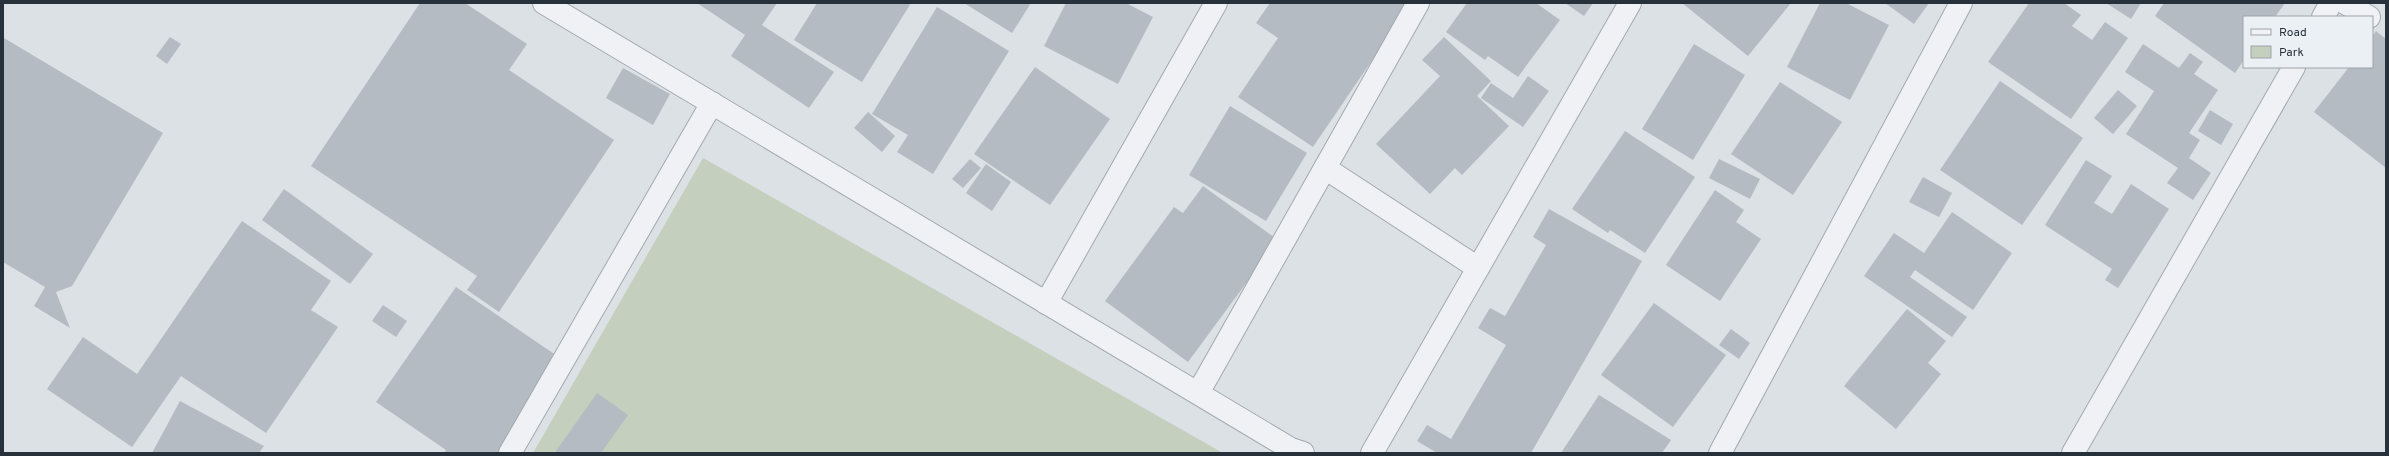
<svg xmlns="http://www.w3.org/2000/svg" width="2389" height="456" font-family="Overpass,sans-serif">
	<style>
		.green { fill: #c5cfbe }
		.building { fill: #b4bbc2 }
		.lines { fill: none; stroke-linecap: round; stroke-linejoin: round }
		.minor-casing { stroke: #a2a9af; stroke-width: 24 }
		.minor { stroke: #eff1f4; stroke-width: 22 }
	</style>
	<rect width="100%" height="100%" fill="#dce1e6"/>
	<!-- green -->
	<polygon class="green" points="703,158 1223,453 533,453"/>
	<!-- building -->
	<g class="building">
		<polygon points="420,3 465,3 527,44 509,70 614,140 499,312 467,290 477,276 311,166"/>
		<polygon points="697,3 777,3 762,25 834,72 809,108 731,56 745,35"/>
		<polygon points="817,3 911,3 862,82 794,40"/>
		<polygon points="964,3 1031,3 1012,33"/>
		<polygon points="1066,3 1126,3 1153,17 1118,84 1044,46"/>
		<polygon points="1270,3 1411,3 1313,147 1238,97 1278,38 1256,23"/>
		<polygon points="1467,3 1536,3 1560,20 1518,77 1488,56 1485,60 1446,32"/>
		<polygon points="1565,3 1593,3 1584,16"/>
		<polygon points="1682,3 1791,3 1748,56"/>
		<polygon points="1820,3 1846,3 1889,25 1850,100 1787,67"/>
		<polygon points="1885,3 1929,3 1914,24"/>
		<polygon points="2029,3 2064,3 2081,15 2072,26 2092,40 2105,22 2128,38 2071,119 1988,62"/>
		<polygon points="2106,3 2141,3 2131,19"/>
		<polygon points="2164,3 2285,3 2275,17 2244,17 2244,60 2235,73 2155,16"/>
		<polygon points="937,7 1009,51 933,174 897,152 908,135 872,114"/>
		<polygon points="2376,31 2386,39 2386,168 2314,112 2349,67 2372,67 2372,37"/>
		<polygon points="170,37 181,44 167,64 156,56"/>
		<polygon points="1444,37 1491,81 1477,96 1509,126 1462,175 1455,168 1430,194 1376,144 1440,76 1422,60"/>
		<polygon points="4,38 163,133 72,286 56,292 70,328 34,306 45,287 3,262"/>
		<polygon points="1694,44 1745,75 1693,160 1642,129"/>
		<polygon points="2143,44 2179,68 2190,53 2203,62 2194,74 2218,90 2189,133 2200,140 2189,158 2211,173 2193,200 2167,183 2178,168 2126,134 2154,91 2125,72"/>
		<polygon points="1035,67 1110,119 1050,205 974,154"/>
		<polygon points="623,68 670,94 653,125 606,98"/>
		<polygon points="1528,76 1549,91 1523,127 1481,98 1491,83 1513,98"/>
		<polygon points="2000,81 2083,138 2022,225 1940,170"/>
		<polygon points="1780,82 1842,122 1793,195 1731,154"/>
		<polygon points="2118,90 2137,106 2113,134 2094,118"/>
		<polygon points="1230,106 1307,153 1266,221 1189,175"/>
		<polygon points="2210,110 2233,124 2221,145 2198,131"/>
		<polygon points="868,112 895,136 882,152 854,128"/>
		<polygon points="1625,131 1695,177 1645,253 1610,230 1608,233 1572,209"/>
		<polygon points="970,159 981,168 963,188 952,179"/>
		<polygon points="1719,159 1760,179 1750,199 1709,178"/>
		<polygon points="2086,160 2112,176 2094,203 2112,214 2131,184 2169,209 2118,288 2105,280 2112,269 2045,225"/>
		<polygon points="986,164 1011,182 992,211 966,193"/>
		<polygon points="1923,177 1952,193 1939,217 1909,202"/>
		<polygon points="1203,186 1278,240 1188,362 1105,301 1174,207 1183,213"/>
		<polygon points="284,189 373,254 350,284 262,220"/>
		<polygon points="1715,190 1744,210 1736,222 1761,239 1720,301 1666,265"/>
		<polygon points="1549,209 1642,261 1531,453 1437,453 1417,441 1427,425 1451,439 1506,345 1478,328 1490,308 1505,316 1546,245 1533,237"/>
		<polygon points="1952,212 2012,253 1973,310 1915,270 1910,277 1967,317 1952,337 1864,276 1894,233 1924,253"/>
		<polygon points="242,221 331,281 311,310 338,327 266,433 181,376 132,447 47,389 83,337 137,374"/>
		<polygon points="456,287 563,360 498,453 444,453 446,450 376,402"/>
		<polygon points="1654,303 1726,355 1673,427 1601,375"/>
		<polygon points="383,305 407,321 396,337 372,321"/>
		<polygon points="1907,309 1946,341 1928,363 1941,374 1896,429 1844,386"/>
		<polygon points="1731,329 1750,343 1739,359 1719,345"/>
		<polygon points="597,393 628,415 601,453 558,453 556,451"/>
		<polygon points="1599,395 1671,440 1662,453 1561,453"/>
		<polygon points="180,401 264,446 259,453 152,453"/>
	</g>
	<g class="lines">
		<!-- minor casing -->
		<g class="minor-casing">
			<g id="minor">
				<polyline points="544,3 1291,449 1303,453"/>
				<polyline points="2345,3 2369,17"/>
				<polyline points="2323,17 2331,3"/>
				<polyline points="1325,168 1478,268"/>
				<polyline points="1046,303 1216,3"/>
				<polyline points="1198,393 1418,3"/>
				<polyline points="510,453 712,103"/>
				<polyline points="1372,453 1630,3"/>
				<polyline points="1720,453 1961,3"/>
				<polyline points="2073,453 2294,67"/>
			</g>
		</g>
		<!-- minor -->
		<use href="#minor" class="minor"/>
	</g>
	<!-- border -->
	<rect width="2389" height="456" fill="none" stroke="#27313b" stroke-width="8"/>
	<!-- legend -->
	<rect x="2243" y="16" width="130" height="52" fill="#ebf0f4" stroke="#9da4aa"/>
	<rect x="2251" y="29" width="20" height="6" fill="#eff1f4" stroke="#9da4aa"/>
	<text x="2279" y="36" font-size="12" fill="#27313b">Road</text>
	<rect x="2251" y="46" width="20" height="12" fill="#c5cfbe" stroke="#9da4aa"/>
	<text x="2279" y="56" font-size="12" fill="#27313b">Park</text>
</svg>
